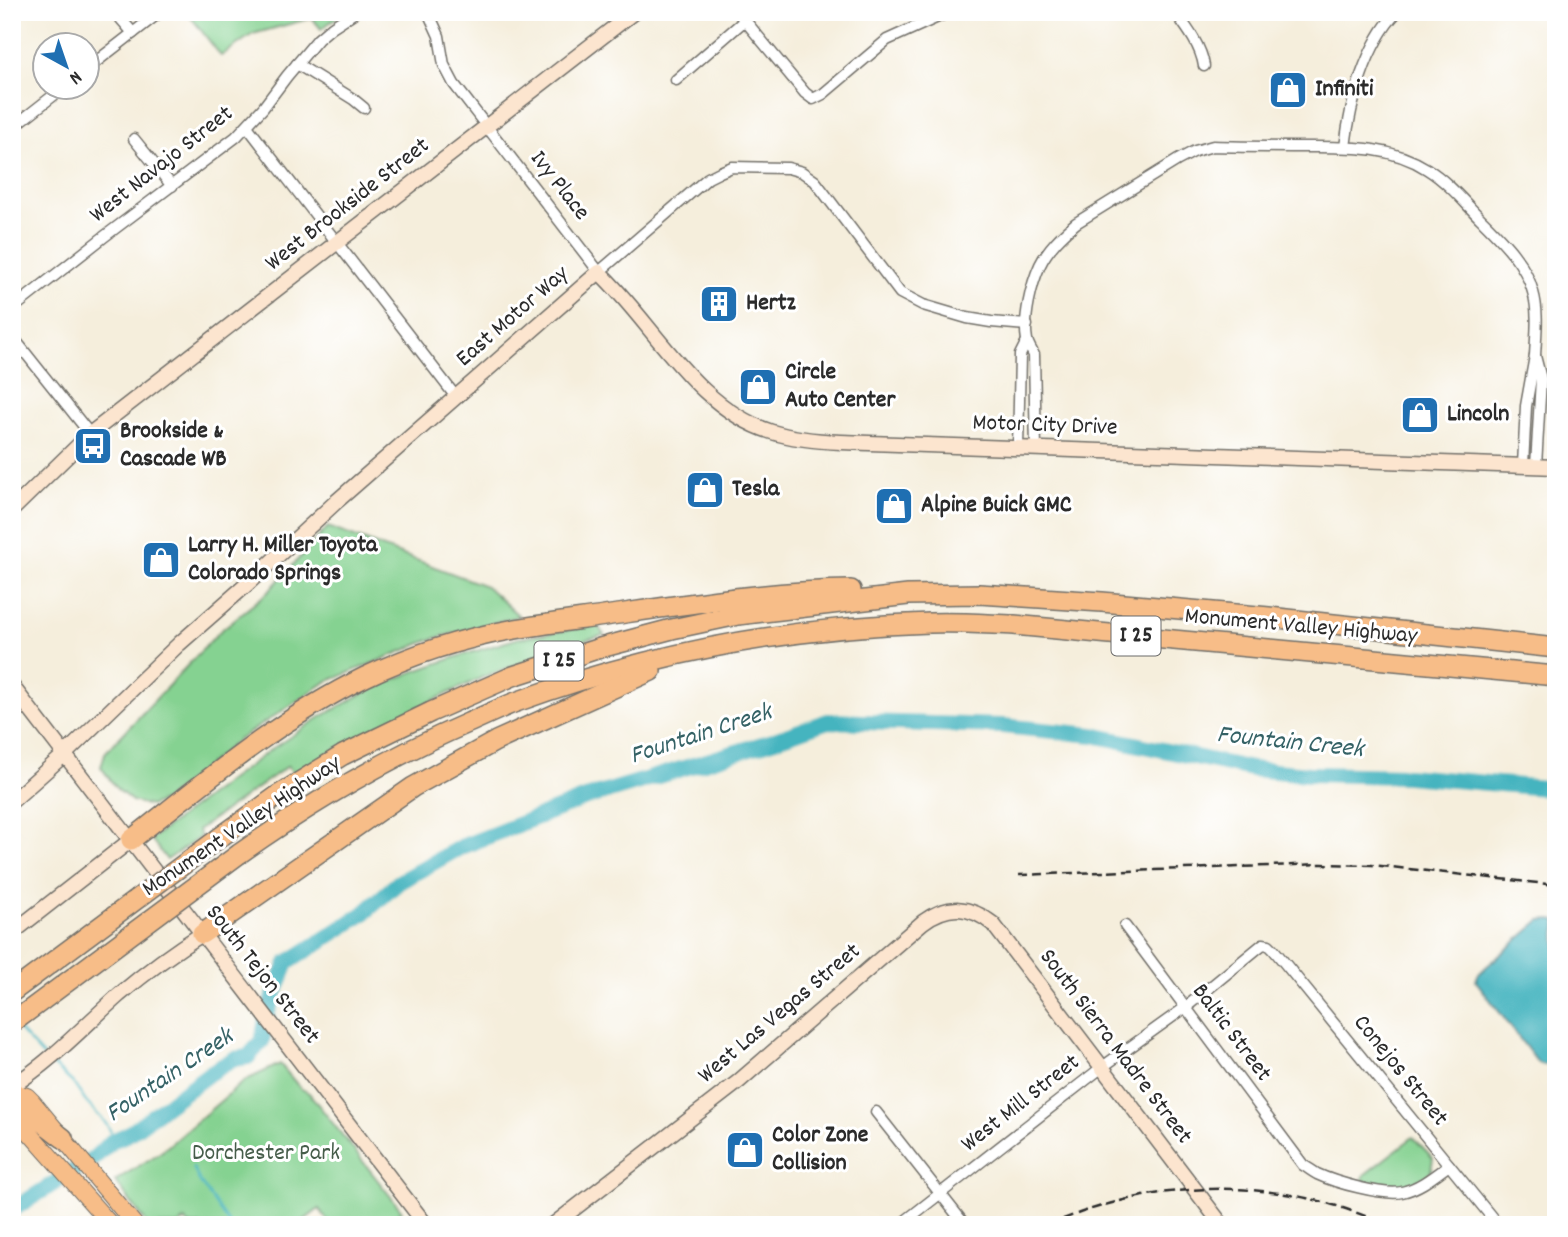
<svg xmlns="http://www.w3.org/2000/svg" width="1568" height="1237" font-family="Dekko,sans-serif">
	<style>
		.green { fill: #85d291; stroke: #587e5e; stroke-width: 2 }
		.water { fill: #45b4bf; stroke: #387075; stroke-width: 2 }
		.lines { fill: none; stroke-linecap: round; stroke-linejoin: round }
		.stream { stroke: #45b4bf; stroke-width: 2.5 }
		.river { stroke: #45b4bf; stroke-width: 16 }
		.street-casing { stroke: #726f69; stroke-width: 13 }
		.secondary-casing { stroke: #726f69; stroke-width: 17 }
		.primary-casing { stroke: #726f69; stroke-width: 18 }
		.highway-casing { stroke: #726f69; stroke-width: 22 }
		.street { stroke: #fff; stroke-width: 10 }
		.secondary { stroke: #fce5cf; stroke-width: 14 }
		.primary { stroke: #f7bd88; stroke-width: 16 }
		.highway { stroke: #f7bd88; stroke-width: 19 }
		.rail { stroke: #2b2b2b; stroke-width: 2.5; stroke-dasharray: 10 5; stroke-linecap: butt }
		.highway-bridge-casing { stroke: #726f69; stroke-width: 22; stroke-linecap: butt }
		.highway-bridge { stroke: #f7bd88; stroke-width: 19 }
		.labels { text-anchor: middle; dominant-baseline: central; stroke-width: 6; stroke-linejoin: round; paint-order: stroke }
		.shield { fill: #fff; stroke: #6b6b6b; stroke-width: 2 }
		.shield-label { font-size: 23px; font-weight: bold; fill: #2b2b2b }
		.poi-label { font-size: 24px; font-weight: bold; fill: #2b2b2b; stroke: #fff; text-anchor: start }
		.street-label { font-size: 24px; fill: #2b2b2b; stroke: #fff }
		.park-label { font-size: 24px; fill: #465d4a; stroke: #fff }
		.water-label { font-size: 26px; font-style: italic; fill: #356266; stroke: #fff }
	</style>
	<rect width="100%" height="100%" fill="#fff"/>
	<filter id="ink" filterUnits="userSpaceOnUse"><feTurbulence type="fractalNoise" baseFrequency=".0143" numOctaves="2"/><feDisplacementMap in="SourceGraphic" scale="14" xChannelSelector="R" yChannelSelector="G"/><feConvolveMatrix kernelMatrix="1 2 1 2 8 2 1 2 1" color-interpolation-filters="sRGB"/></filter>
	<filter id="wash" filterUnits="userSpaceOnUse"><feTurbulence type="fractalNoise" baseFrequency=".00686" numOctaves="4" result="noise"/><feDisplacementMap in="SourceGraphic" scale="28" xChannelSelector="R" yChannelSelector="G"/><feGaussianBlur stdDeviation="1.57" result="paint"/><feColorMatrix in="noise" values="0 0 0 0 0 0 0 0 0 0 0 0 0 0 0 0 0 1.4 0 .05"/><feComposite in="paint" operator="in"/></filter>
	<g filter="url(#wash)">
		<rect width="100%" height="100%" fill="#f5eedc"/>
		<!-- green -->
		<g class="green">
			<polygon points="187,12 344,12 321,29 312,18 253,34 221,56"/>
			<polygon points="328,527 486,586 519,616 432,639 326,682 238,740 165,800 150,806 132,801 117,789 101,767 105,753 219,632 267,593"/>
			<polygon points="597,625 604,635 588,639 483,677 370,730 293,773 288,766 198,830 200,837 167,860 151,839 270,750 322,716 369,690 410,673 453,658 519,638"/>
			<polygon points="280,1064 300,1088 309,1093 402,1211 383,1225 331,1225 319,1209 298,1225 189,1225 185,1220 179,1225 148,1225 115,1181 161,1152 244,1081"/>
			<polygon points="1413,1137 1433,1158 1431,1171 1425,1177 1409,1184 1391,1187 1363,1181 1364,1175"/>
		</g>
		<!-- water -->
		<polygon class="water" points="1552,919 1556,920 1556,968 1554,970 1556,973 1556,1058 1544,1065 1538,1063 1476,981 1478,975 1485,968 1541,920"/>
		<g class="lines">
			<!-- stream -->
			<g class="stream">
				<polyline points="17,1028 43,1056"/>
				<polyline points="51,1063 73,1083 86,1102 104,1121 110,1130 112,1141"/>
				<polyline points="193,1168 200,1182 230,1225"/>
			</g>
			<!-- river -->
			<polyline class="river" points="12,1210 94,1158 112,1141 128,1134 210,1073 234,1059 248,1057 262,1041 268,1011 287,963 363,914 399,882 461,847 586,798 766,743 828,721 1003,726 1093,735 1251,769 1309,774 1407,776 1556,789"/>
		</g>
	</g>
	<g filter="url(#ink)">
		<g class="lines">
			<!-- street casing -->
			<g class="street-casing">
				<g id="street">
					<polyline points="115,12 133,33"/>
					<polyline points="428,12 439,36 444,65 454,84 599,272 708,178 720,172 732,167 788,168 802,172 815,181 900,293 923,305 967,318 991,322 1027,325"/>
					<polyline points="738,12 805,93 813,99 823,94 887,40 949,12"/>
					<path d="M1175,12C1187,28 1201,46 1204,66"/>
					<polyline points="297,64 353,99 364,108"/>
					<polyline points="88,68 160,12"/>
					<polyline points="676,80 745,20"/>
					<polyline points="247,126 456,397"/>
					<polyline points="12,128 63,88"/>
					<polyline points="134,139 172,186"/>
					<path d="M1345,147C1350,103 1366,44 1397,12"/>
					<polyline points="12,309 105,236 236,137 263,108 287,76 318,39 332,27 355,12"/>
					<polyline points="12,336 90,434"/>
					<polyline points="1018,448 1020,355 1027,341"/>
					<path d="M1036,449L1034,355C1032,351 1028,345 1027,340C1023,319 1031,285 1040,265C1048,248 1062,235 1076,223L1178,160L1195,151L1213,146C1243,147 1273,147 1303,147C1346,147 1390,145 1427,169C1448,182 1464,202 1481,219C1502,240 1525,262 1533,292C1539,312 1536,335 1535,356"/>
					<polyline points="1523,465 1526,406 1535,356 1541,379 1536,466"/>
					<path d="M1125,926L1303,1165C1308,1168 1312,1171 1317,1174C1334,1182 1383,1196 1402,1192C1420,1188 1434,1176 1449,1165"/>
					<polyline points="876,1112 965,1225"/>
					<polyline points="900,1225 1101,1068 1186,1007 1263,944 1269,945 1274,950 1498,1225"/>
				</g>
			</g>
			<!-- secondary casing -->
			<g class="secondary-casing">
				<g id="secondary">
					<polyline points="12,510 90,434 634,12"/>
					<polyline points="12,686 426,1225"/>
					<path d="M12,801L65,754L179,644L245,586L337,501L599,272C655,325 695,408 772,432C794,439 818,441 841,442L1556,467"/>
					<polyline points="12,933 131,840"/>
					<path d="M12,1086C52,1061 84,1026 119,995C145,973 173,952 202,934"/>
					<path d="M553,1225L738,1082L923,922C948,904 969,905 993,924L1222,1225"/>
				</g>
			</g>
			<!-- primary casing -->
			<g class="primary-casing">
				<g id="primary">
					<polyline points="12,1091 27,1096 32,1101 135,1225"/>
					<polyline points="12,1113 111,1225"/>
				</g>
			</g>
			<!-- highway casing -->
			<g class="highway-casing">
				<g id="highway">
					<polyline points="219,838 280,794 343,755 431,712 513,676 600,648 672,629 738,615 908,595 979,594 1102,602 1269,617 1556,648"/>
					<path d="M131,840C206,781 279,719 365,677C411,655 460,639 510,630C548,623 587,619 625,613C700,602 775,591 851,590"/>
					<path d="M239,854C311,803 387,758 468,723C484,716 500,708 516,702C651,653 787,627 930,623C958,622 986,624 1014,625L1556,676"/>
					<polyline points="202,934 413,787 496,741 651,671"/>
					<polyline points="12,1102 23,1107 63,1138"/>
				</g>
			</g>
			<!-- street -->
			<use href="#street" class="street"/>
			<!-- secondary -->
			<use href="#secondary" class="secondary"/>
			<!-- primary -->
			<use href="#primary" class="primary"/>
			<!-- highway -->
			<use href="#highway" class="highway"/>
			<!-- rail -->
			<g class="rail">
				<polyline points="1019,875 1322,864 1372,865 1556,885"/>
				<path d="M1049,1225C1132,1189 1222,1179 1311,1199C1338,1205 1363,1215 1388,1225"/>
			</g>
			<!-- highway-bridge casing -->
			<g class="highway-bridge-casing">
				<g id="highway-bridge">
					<polyline points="12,992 219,838"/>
					<polyline points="12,1023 239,854"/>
				</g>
			</g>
			<!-- highway-bridge -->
			<use href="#highway-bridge" class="highway-bridge"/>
		</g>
	</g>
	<!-- icons -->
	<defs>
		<g id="shop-square" transform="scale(2.0125)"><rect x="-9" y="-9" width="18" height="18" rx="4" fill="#1f6fb2" stroke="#fff"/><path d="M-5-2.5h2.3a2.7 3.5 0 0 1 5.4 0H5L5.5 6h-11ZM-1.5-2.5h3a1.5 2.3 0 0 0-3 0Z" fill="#fff"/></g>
		<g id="building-square" transform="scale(2.0125)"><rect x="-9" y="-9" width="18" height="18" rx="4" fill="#1f6fb2" stroke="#fff"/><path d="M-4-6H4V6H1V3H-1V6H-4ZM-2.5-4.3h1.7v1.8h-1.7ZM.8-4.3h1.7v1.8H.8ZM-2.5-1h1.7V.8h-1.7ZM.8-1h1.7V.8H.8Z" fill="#fff"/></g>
		<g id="bus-square" transform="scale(2.0125)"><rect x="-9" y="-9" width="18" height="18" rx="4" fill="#1f6fb2" stroke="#fff"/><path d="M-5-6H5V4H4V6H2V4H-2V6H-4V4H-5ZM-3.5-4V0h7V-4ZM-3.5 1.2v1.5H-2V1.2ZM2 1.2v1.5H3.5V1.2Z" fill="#fff"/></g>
	</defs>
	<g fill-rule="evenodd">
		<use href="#shop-square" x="1288" y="90"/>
		<use href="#building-square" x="719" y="304"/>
		<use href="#shop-square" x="758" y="387"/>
		<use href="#shop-square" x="1420" y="415"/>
		<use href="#bus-square" x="93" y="446"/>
		<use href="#shop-square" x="705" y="490"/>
		<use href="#shop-square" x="894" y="506"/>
		<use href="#shop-square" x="161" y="560"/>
		<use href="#shop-square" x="745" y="1150"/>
	</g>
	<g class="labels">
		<!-- shield labels -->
		<g class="shield">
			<rect x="1111.5" y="616.5" width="49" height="39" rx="5"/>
			<rect x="534.5" y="641.5" width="49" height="39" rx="5"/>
		</g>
		<g class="shield-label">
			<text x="1136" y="636">I 25</text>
			<text x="559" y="661">I 25</text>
		</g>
		<!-- poi labels -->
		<g class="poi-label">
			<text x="1315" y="90">Infiniti</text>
			<text x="746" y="304">Hertz</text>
			<text x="785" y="373">Circle<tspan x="785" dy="28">Auto Center</tspan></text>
			<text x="1447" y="415">Lincoln</text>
			<text x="120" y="432">Brookside &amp;<tspan x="120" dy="28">Cascade WB</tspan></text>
			<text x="732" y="490">Tesla</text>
			<text x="921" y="506">Alpine Buick GMC</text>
			<text x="188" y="546">Larry H. Miller Toyota<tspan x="188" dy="28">Colorado Springs</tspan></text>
			<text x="772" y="1136">Color Zone<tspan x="772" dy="28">Collision</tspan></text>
		</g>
		<!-- street labels -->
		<g class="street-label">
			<text transform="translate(162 165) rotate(-38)">West Navajo Street</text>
			<text transform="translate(559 186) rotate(52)">Ivy Place</text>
			<text transform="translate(348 205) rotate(-38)">West Brookside Street</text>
			<text transform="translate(513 317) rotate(-41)">East Motor Way</text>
			<text transform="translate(1045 426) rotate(2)">Motor City Drive</text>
			<text transform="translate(1301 627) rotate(5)">Monument Valley Highway</text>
			<text transform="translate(242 827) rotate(-34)">Monument Valley Highway</text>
			<text transform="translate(262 975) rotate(52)">South Tejon Street</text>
			<text transform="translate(780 1014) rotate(-40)">West Las Vegas Street</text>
			<text transform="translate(1231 1033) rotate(53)">Baltic Street</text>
			<text transform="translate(1115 1047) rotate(53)">South Sierra Madre Street</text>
			<text transform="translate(1400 1071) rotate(51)">Conejos Street</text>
			<text transform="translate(1021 1104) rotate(-38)">West Mill Street</text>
		</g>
		<!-- park labels -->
		<g class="park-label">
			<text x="266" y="1154">Dorchester Park</text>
		</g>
		<!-- water labels -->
		<g class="water-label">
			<text transform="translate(701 735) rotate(-18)">Fountain Creek</text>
			<text transform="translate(1290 743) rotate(6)">Fountain Creek</text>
			<text transform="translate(170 1076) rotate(-34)">Fountain Creek</text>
		</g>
	</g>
	<!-- margin -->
	<rect width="1568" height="1237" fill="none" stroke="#fff" stroke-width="42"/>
	<!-- north arrow -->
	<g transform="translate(66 66) rotate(140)"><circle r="33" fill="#ffffff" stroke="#aaaaaa" stroke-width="2"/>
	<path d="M0-5L12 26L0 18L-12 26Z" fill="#1f6fb2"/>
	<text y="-10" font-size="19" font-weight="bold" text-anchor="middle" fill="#2b2b2b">N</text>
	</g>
</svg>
